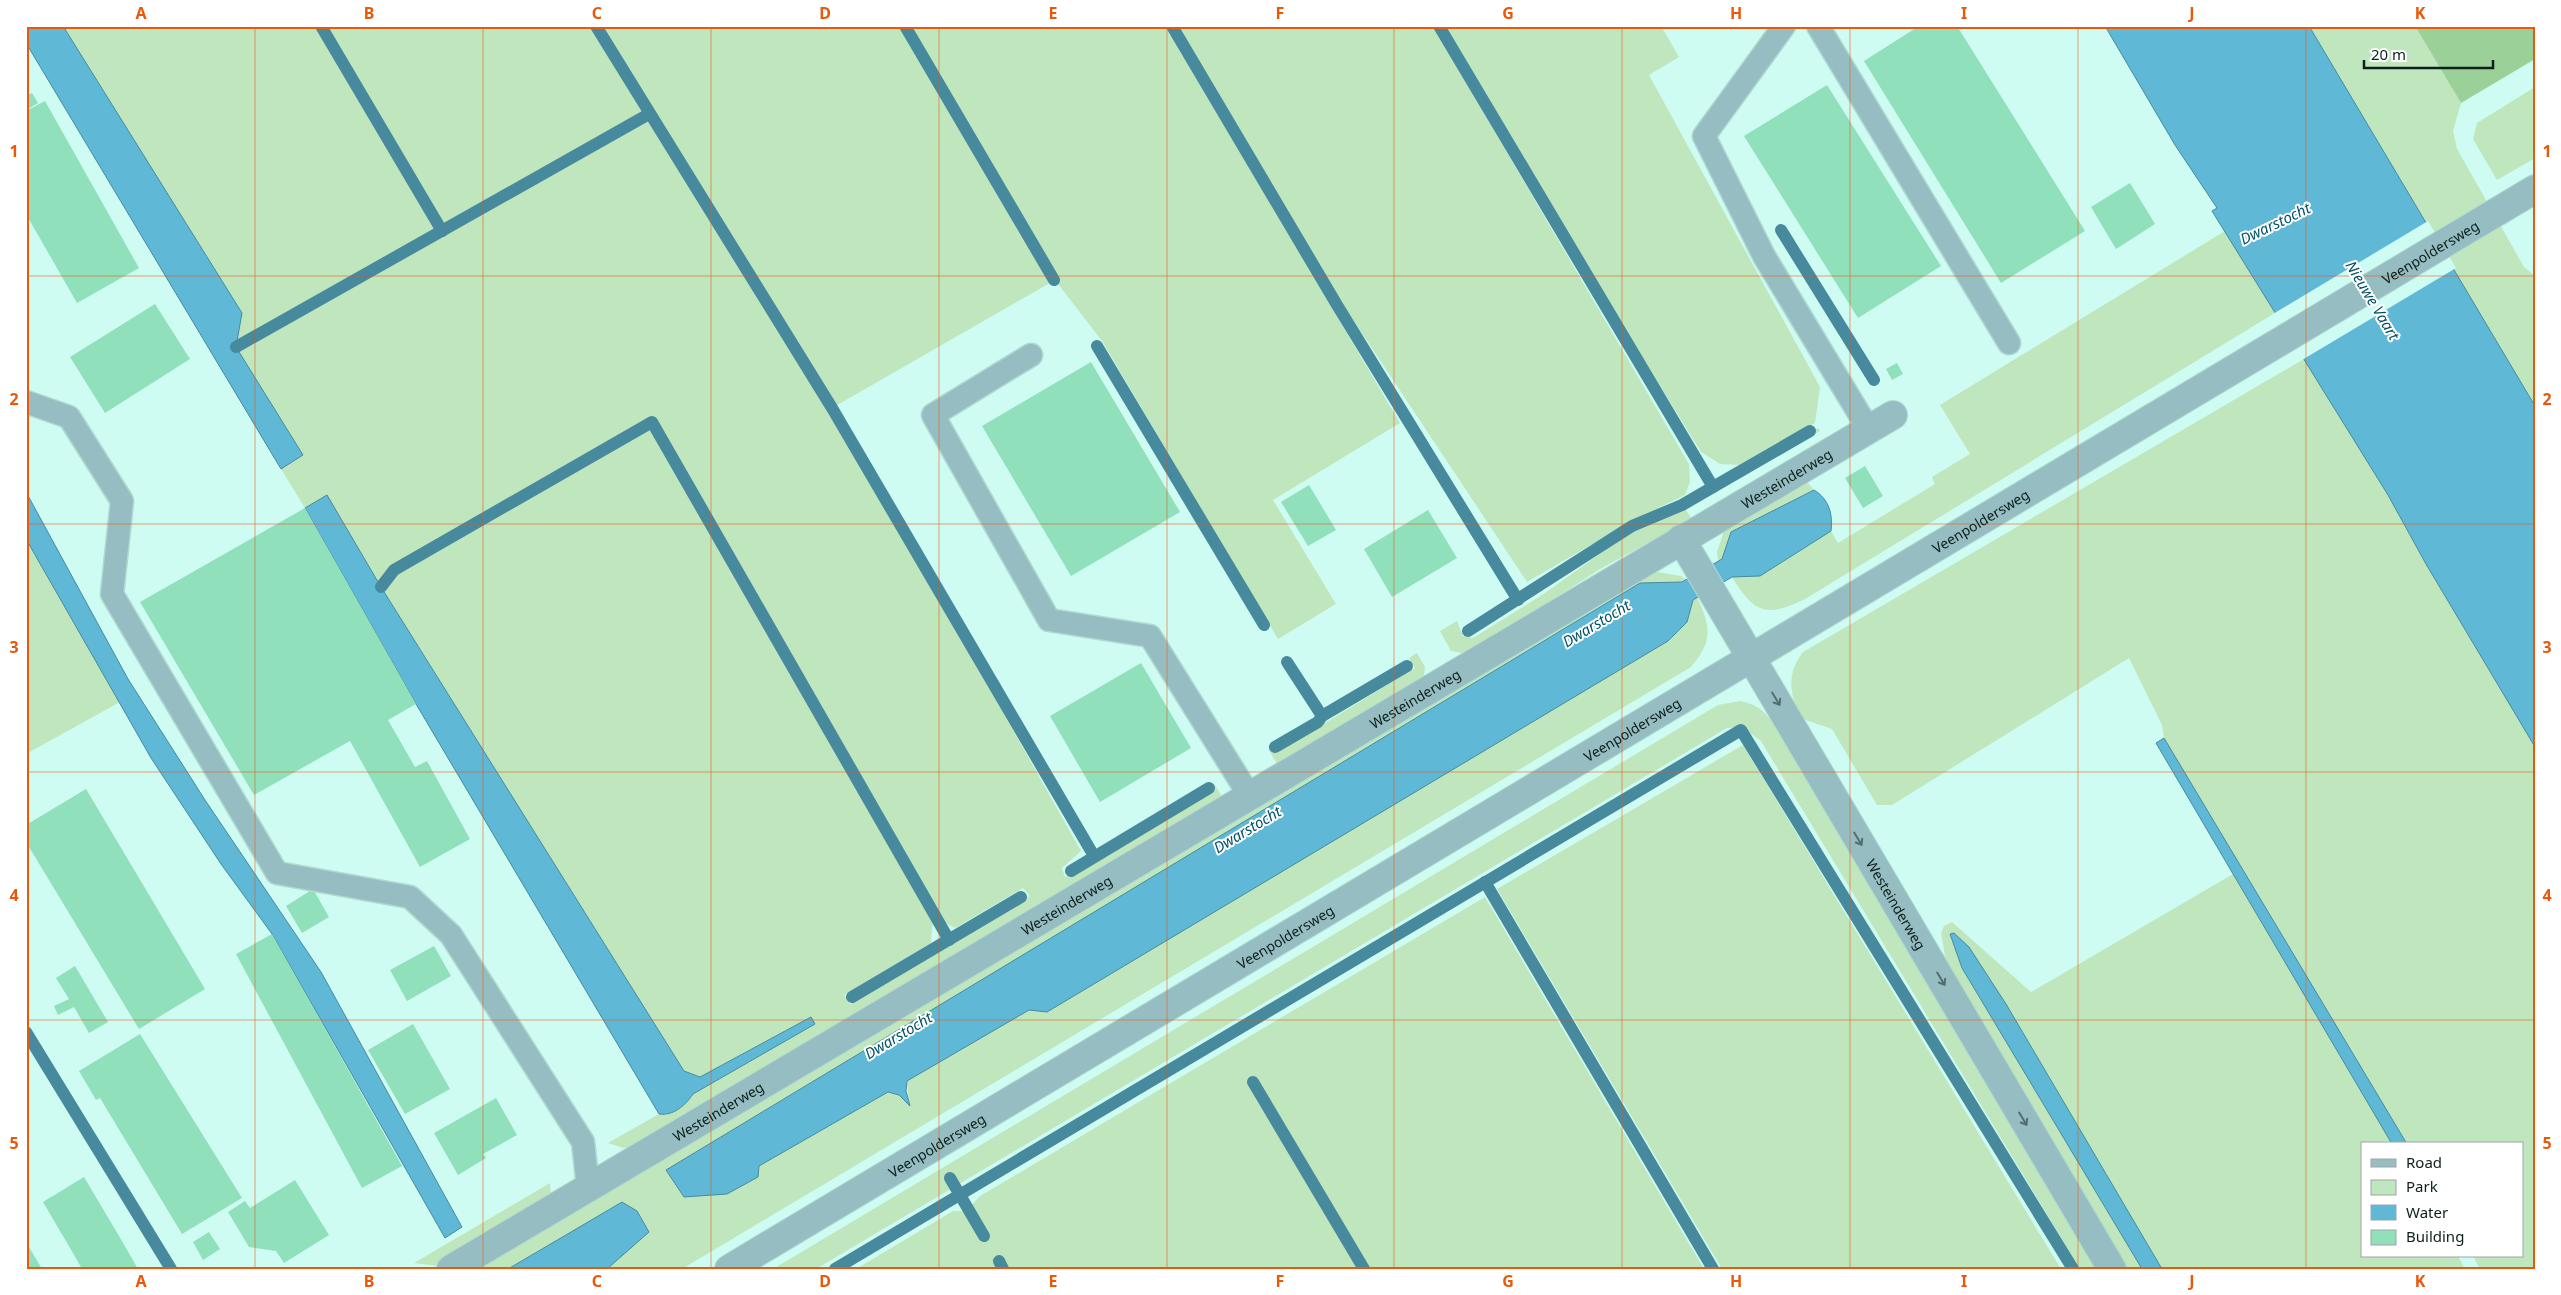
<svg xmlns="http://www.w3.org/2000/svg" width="2561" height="1295" font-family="'Noto Sans',sans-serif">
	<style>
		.green { fill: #c0e6bd; fill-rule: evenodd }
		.forest { fill: #9bd098 }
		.water { fill: #5fb8d6; stroke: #478a9e }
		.pier { fill: #cefcf3 }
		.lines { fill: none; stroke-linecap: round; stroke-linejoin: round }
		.stream { stroke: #478a9e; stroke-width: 12 }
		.building { fill: #90e0bb }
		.service-casing { stroke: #afd9d1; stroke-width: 25 }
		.minor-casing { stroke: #afd9d1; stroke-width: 30 }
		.tertiary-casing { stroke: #afd9d1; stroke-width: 30 }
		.service { stroke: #96bec2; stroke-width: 22 }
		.minor { stroke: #96bec2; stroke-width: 28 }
		.tertiary { stroke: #96bec2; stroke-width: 28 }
		.oneway { stroke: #526e70 }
		.grid { fill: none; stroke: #e8590c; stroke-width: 1; stroke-opacity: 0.55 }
		.labels { text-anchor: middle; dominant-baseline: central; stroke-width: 4; stroke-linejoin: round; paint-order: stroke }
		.street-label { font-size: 14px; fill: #0e1f1d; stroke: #fff }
		.water-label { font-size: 15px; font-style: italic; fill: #015267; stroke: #fff }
		.neatline { fill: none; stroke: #e8590c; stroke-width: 2 }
		.grid-label { font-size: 16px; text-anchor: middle; font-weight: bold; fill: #e8590c }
	</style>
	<rect width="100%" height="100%" fill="#cefcf3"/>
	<!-- green -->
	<g class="green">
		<path d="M63,26H1433L1689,464L1690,482L1685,495L1630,522L1527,582L1338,297L1329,303L1400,423L1273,500L1336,604L1278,639L1102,341L1055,280L832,408L1081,851L1062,868L1065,877L1208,795L1214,784L1225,801L645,1144L624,1148L608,1143L659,1114C673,1116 685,1106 693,1094L815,1024L811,1017L700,1077L684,1071L381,587L327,496L305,508L281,469L303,455L236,347L242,313ZM678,467L944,922L955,928L1023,888L1030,896L850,1004L844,995L931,943L933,919Z"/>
		<polygon points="1437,26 1661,26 1679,57 1649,75 1820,387 1815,423 1741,465 1720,464 1701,452"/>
		<polygon points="2309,26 2415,26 2461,103 2453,131 2457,149 2524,267 2535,276 2535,406"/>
		<polygon points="2535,87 2535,158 2497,180 2473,139 2477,123"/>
		<path d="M2225,231L2275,313L1805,599C1766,618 1754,613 1732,577L1760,576L1831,531L1838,543L1935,484L1932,477L1970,454L1940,405Z"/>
		<path d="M2304,359L2388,495L2426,564L2535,747V1269H2480L2473,1256H2522V1144H2407L2164,738L2162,725L2129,658L1892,805H1877L1832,729L1800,718C1790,693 1786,674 1803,652Z"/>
		<polygon points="1818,428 1820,431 1686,510 1692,519 1600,569 1468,654 1451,651 1440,631 1457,621 1463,636 1473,638 1542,595 1635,529 1683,508"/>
		<polygon points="1803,477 1814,490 1731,532 1722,559 1718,561 1717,552 1725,528"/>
		<polygon points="26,539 120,702 26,754"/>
		<path d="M1658,572L1681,576L1686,580L1682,582L1640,583L666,1170L684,1197L697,1196L758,1177L759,1166L888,1091L899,1095L909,1105L907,1081L1687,622L1693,600L1697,597C1711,627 1713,641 1691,667L682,1269H607L649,1232L622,1202L508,1269H469L1626,577Z"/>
		<polygon points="1417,653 1425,667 1423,682 1279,767 1268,749 1276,753 1415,668 1409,658"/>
		<path d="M1740,701C1755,704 1763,709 1772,722L2098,1269H2080L1761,741L1742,727L1727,728L816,1269H773L1718,705Z"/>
		<polygon points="1743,745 2061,1269 1722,1269 1497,889"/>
		<polygon points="2233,874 2392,1144 2362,1144 2362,1256 2458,1256 2465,1269 2162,1269 2006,1004 1951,934 1962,968 2142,1269 2122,1269 1950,985 1941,933 1944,926 1952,922 2031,992"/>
		<polygon points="1485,897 1704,1269 856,1269 953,1211 966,1211 980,1196"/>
		<polygon points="550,1183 551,1199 438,1266 414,1263"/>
	</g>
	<!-- forest -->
	<polygon class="forest" points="2415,26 2535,26 2535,59 2461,103"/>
	<!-- water -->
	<g class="water">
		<polygon points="26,26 63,26 242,313 236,347 303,455 281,469 26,43"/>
		<polygon points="2105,26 2309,26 2535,406 2535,747 2426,564 2388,495 2212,211 2217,208 2175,145"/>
		<path d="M1814,490C1829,499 1833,514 1831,531L1760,576L1732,577L1693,600L1687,622L1668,641L1047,1012L1029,1010L907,1081L906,1091L910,1106L899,1095L888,1092L759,1166L758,1177L727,1194L684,1197L666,1170L1640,583L1682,582L1722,559L1731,532Z"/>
		<polygon points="26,492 128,679 205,800 321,972 462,1227 445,1238 272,934 221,864 151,758 26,539"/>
		<path d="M327,495L381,587L684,1071L700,1077L811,1017L815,1024L693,1094C685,1106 673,1116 659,1114L416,704L305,508Z"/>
		<polygon points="2164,738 2407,1144 2392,1144 2156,743"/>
		<polygon points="1954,933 1969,947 2006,1004 2162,1269 2142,1269 1962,968 1950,934"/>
		<polygon points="622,1202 637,1211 649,1232 607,1269 508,1269"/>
	</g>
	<!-- pier -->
	<polygon class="pier" points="2428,221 2456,268 2302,360 2273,314"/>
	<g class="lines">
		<!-- stream -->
		<g class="stream">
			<polyline points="321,26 442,231"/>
			<polyline points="596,26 832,408 1094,856"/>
			<polyline points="905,26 1054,280"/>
			<polyline points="1172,26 1337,305 1518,600"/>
			<polyline points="1439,26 1713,487 1810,431"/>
			<polyline points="1781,230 1874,380"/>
			<polyline points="1097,346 1264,625"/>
			<polyline points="236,347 649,114"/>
			<polyline points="381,587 394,570 652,422 949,940"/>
			<polyline points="1468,631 1632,526 1682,505 1713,487"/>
			<polyline points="1287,662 1322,716 1407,666"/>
			<polyline points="1275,747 1318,722 1322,716"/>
			<polyline points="1071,871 1209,788"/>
			<polyline points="1485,882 1713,1269"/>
			<polyline points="852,997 1021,897"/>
			<polyline points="26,1032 171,1269"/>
			<polyline points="1253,1082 1364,1269"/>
			<polyline points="950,1178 984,1236"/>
			<polyline points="999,1261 1003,1269"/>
			<polyline points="835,1269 1741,730 2073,1269"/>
		</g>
	</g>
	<!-- building -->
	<g class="building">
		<polygon points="1919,26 1957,26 2085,231 2001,283 1864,61"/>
		<polygon points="1827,85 1941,266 1858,318 1744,136"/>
		<polygon points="32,93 38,103 28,109 26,96"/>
		<polygon points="45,101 139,268 77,303 26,214 26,111"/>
		<polygon points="2130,183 2155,224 2116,249 2091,207"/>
		<polygon points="155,304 190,359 105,413 70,357"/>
		<polygon points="1091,362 1180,512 1071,576 982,426"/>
		<polygon points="1897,363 1903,374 1892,380 1886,369"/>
		<polygon points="1865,466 1883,496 1863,508 1845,478"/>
		<polygon points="1309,485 1336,530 1308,546 1281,502"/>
		<polygon points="305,508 416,704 388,720 415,767 427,761 470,839 420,867 350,741 254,795 140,602"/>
		<polygon points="1428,510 1457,558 1392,597 1364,549"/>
		<polygon points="1141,663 1191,748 1100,802 1050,716"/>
		<polygon points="86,789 205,989 139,1029 26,842 26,825"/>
		<polygon points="313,889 329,917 302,933 286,906"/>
		<polygon points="272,934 402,1166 362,1188 236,954"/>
		<polygon points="434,946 451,976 407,1001 390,970"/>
		<polygon points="75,966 108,1022 89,1033 74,1007 58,1015 54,1006 69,999 56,978"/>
		<polygon points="413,1024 450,1089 405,1114 368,1050"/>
		<polygon points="140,1034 242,1198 182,1234 100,1098 96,1100 79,1071"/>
		<polygon points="496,1098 517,1135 483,1154 486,1158 458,1175 434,1133"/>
		<polygon points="84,1177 119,1236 138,1269 82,1269 77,1260 43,1202"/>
		<polygon points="295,1180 329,1235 284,1263 276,1251 249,1247 228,1212 245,1201 250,1208"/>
		<polygon points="209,1232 220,1249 203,1260 193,1242"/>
		<polygon points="26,1242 42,1269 26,1269"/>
	</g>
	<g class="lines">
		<!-- service casing -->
		<g class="service-casing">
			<g id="service">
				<polyline points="1784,26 1704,136 1764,256 1869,430"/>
				<polyline points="1818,26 2009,343"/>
				<polyline points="1031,355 933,415 1049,620 1150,636 1249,795"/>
				<polyline points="26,402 69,417 122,501 112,594 277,873 410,897 451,935 583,1142 588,1187"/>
			</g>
		</g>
		<!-- minor casing -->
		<g class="minor-casing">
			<g id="minor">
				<path id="s1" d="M1681,539L2112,1269"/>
				<path id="s2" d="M451,1269L1893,415"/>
			</g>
		</g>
		<!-- tertiary casing -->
		<g class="tertiary-casing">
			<g id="tertiary">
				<path id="s3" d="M729,1269L2535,189"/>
			</g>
		</g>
		<!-- service -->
		<use href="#service" class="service"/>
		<!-- minor -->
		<use href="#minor" class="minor"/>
		<!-- tertiary -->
		<use href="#tertiary" class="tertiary"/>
	</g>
	<!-- one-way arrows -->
	<defs><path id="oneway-shaft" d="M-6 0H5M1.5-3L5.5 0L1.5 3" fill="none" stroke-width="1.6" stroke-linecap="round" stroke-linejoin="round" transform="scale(1.25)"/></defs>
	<g class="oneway">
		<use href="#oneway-shaft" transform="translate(1776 699) rotate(59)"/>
		<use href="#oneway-shaft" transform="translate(1858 839) rotate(59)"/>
		<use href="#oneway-shaft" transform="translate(1941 979) rotate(59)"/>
		<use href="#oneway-shaft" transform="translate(2023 1119) rotate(59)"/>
	</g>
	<!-- grid -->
	<path class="grid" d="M255,26V1269M483,26V1269M711,26V1269M939,26V1269M1167,26V1269M1394,26V1269M1622,26V1269M1850,26V1269M2078,26V1269M2306,26V1269M26,276H2535M26,524H2535M26,772H2535M26,1020H2535"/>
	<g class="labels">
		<!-- street labels -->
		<g class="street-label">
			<text stroke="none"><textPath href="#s3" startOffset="1982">Veenpoldersweg</textPath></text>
			<text stroke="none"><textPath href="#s2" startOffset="1552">Westeinderweg</textPath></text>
			<text stroke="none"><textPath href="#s3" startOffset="1458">Veenpoldersweg</textPath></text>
			<text stroke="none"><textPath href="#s2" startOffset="1120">Westeinderweg</textPath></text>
			<text stroke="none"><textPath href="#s3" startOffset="1052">Veenpoldersweg</textPath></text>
			<text stroke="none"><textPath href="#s2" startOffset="715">Westeinderweg</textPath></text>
			<text stroke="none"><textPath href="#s1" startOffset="424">Westeinderweg</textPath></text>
			<text stroke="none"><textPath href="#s3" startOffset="648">Veenpoldersweg</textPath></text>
			<text stroke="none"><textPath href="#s2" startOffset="310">Westeinderweg</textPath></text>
			<text stroke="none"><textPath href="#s3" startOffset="242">Veenpoldersweg</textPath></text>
		</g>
		<!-- water labels -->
		<g class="water-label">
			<text transform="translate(2275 223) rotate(-26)">Dwarstocht</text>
			<text transform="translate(2373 300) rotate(59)">Nieuwe Vaart</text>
			<text transform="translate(1596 623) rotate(-31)">Dwarstocht</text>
			<text transform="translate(1247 829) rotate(-31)">Dwarstocht</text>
			<text transform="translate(898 1035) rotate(-31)">Dwarstocht</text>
		</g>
	</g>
	<!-- border -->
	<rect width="2561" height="1295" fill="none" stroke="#ffffff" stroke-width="55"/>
	<!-- legend -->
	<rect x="2361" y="1142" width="162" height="115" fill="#ffffff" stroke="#9fa5a5"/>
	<rect x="2371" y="1159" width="25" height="8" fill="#96bec2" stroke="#9fa5a5"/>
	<text x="2406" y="1168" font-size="15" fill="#0e1f1d">Road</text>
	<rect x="2371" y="1180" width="25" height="15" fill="#c0e6bd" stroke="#9fa5a5"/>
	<text x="2406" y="1192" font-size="15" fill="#0e1f1d">Park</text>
	<rect x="2371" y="1205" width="25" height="15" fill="#5fb8d6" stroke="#9fa5a5"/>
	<text x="2406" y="1218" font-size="15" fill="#0e1f1d">Water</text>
	<rect x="2371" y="1230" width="25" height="15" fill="#90e0bb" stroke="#9fa5a5"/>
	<text x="2406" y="1242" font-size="15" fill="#0e1f1d">Building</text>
	<!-- scale -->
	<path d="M2364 60v8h129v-8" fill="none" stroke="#0e1f1d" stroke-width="2.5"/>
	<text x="2371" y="60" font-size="15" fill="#0e1f1d" stroke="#ffffff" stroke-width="4" paint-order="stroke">20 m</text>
	<rect x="28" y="28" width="2506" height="1240" class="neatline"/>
	<g class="grid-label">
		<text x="141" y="19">A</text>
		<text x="369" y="19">B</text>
		<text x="597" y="19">C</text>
		<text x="825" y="19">D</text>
		<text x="1053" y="19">E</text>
		<text x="1280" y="19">F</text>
		<text x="1508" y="19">G</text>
		<text x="1736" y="19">H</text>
		<text x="1964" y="19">I</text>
		<text x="2192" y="19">J</text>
		<text x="2420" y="19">K</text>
		<text x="14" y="157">1</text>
		<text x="2547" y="157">1</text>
		<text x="14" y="405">2</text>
		<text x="2547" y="405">2</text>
		<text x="14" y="653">3</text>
		<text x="2547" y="653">3</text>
		<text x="14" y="901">4</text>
		<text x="2547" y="901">4</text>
		<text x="14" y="1149">5</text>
		<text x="2547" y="1149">5</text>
		<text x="141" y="1287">A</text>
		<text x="369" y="1287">B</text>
		<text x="597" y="1287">C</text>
		<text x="825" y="1287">D</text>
		<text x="1053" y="1287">E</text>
		<text x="1280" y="1287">F</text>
		<text x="1508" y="1287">G</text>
		<text x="1736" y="1287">H</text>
		<text x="1964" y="1287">I</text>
		<text x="2192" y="1287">J</text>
		<text x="2420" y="1287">K</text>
	</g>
</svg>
